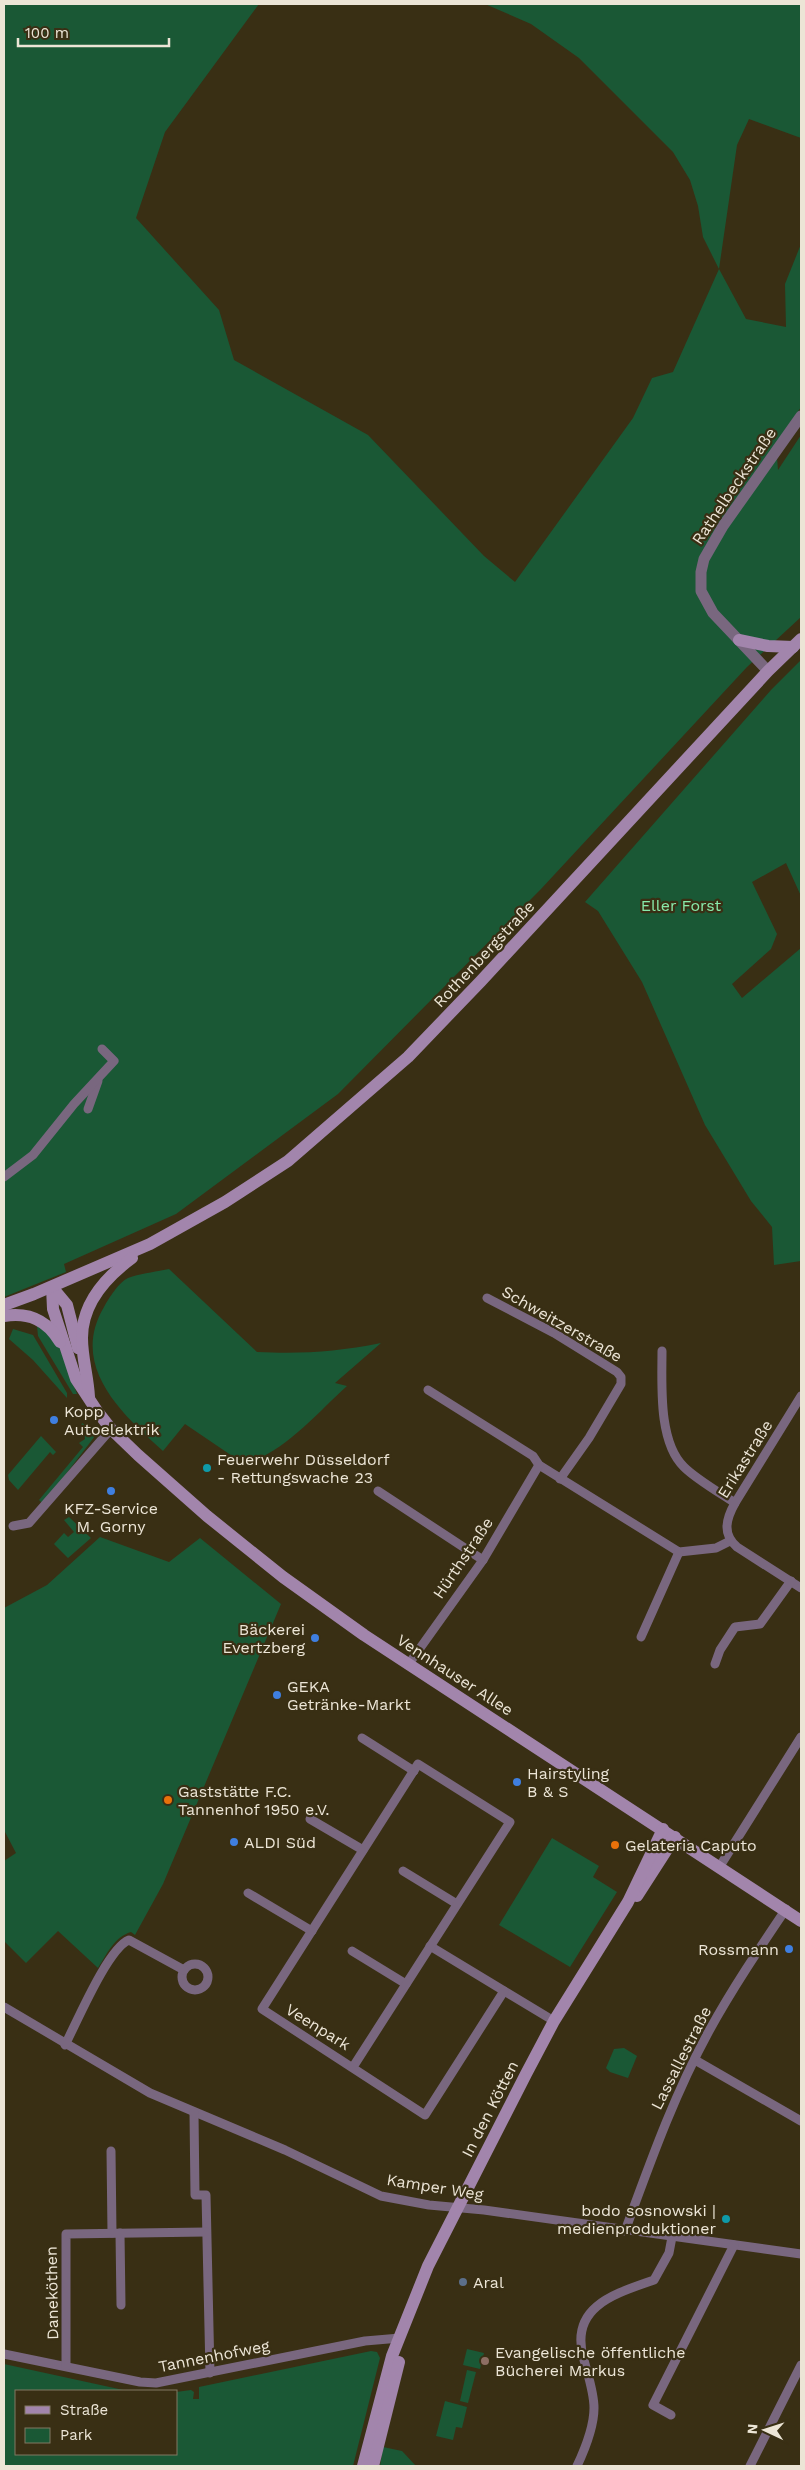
<svg xmlns="http://www.w3.org/2000/svg" width="805" height="2470" font-family="'Work Sans',sans-serif">
	<style>
		.green { fill: #1a5835 }
		.lines { fill: none; stroke-linecap: round; stroke-linejoin: round }
		.minor { stroke: #79677f; stroke-width: 9 }
		.tertiary { stroke: #79677f; stroke-width: 11 }
		.secondary { stroke: #a285ac; stroke-width: 12 }
		.shop-dot { fill: #3f7fe0; stroke: #392f14; stroke-width: 2 }
		.culture-dot { fill: #0f9aa8; stroke: #392f14; stroke-width: 2 }
		.food-dot { fill: #e8710a; stroke: #392f14; stroke-width: 2 }
		.service-dot { fill: #5c6f8a; stroke: #392f14; stroke-width: 2 }
		.education-dot { fill: #8d6e63; stroke: #392f14; stroke-width: 2 }
		.labels { text-anchor: middle; dominant-baseline: central; stroke-width: 4.5; stroke-linejoin: round; paint-order: stroke }
		.street-label { font-size: 16px; fill: #ece5d6; stroke: #392f14 }
		.park-label { font-size: 16px; fill: #88eaab; stroke: #392f14 }
		.poi-label { font-size: 16px; fill: #ece5d6; stroke: #392f14; text-anchor: start }
	</style>
	<rect width="100%" height="100%" fill="#392f14"/>
	<!-- green -->
	<g class="green">
		<polygon points="4,4 259,4 165,132 136,218 219,310 234,360 368,435 484,556 515,582 633,418 652,378 673,372 719,269 703,237 698,206 690,180 673,152 579,58 531,24 485,4 801,4 801,138 749,119 737,145 719,269 746,319 786,327 785,284 801,244 801,407 776,445 778,470 801,435 801,617 747,667 541,889 338,1094 176,1214 64,1264 66,1272 4,1297"/>
		<polygon points="801,660 801,896 786,863 752,882 777,934 771,949 732,984 742,998 801,948 801,1261 774,1265 772,1227 751,1201 705,1125 642,982 598,911 585,902 771,690"/>
		<path d="M169,1269L257,1352C302,1354 336,1352 381,1343L335,1383L347,1386C317,1413 284,1453 244,1464L185,1424L163,1451C122,1414 69,1366 104,1307C109,1298 119,1282 128,1278C141,1273 156,1272 169,1269Z"/>
		<polygon points="37,1326 45,1328 59,1346 77,1394 73,1394 38,1336"/>
		<polygon points="13,1329 33,1335 67,1393 67,1398 33,1360 9,1339"/>
		<polygon points="82,1423 92,1430 95,1436 43,1504 39,1500 83,1447 79,1443 85,1439 84,1433 80,1429"/>
		<polygon points="41,1436 56,1452 53,1455 50,1452 18,1490 9,1480 8,1475"/>
		<polygon points="69,1517 91,1538 68,1558 54,1544 64,1533 68,1537 74,1532 64,1520"/>
		<path d="M100,1537L169,1562L200,1538L281,1604L163,1884L135,1935L131,1932C114,1937 107,1954 98,1968L58,1931L26,1963L4,1941V1861L16,1853L4,1830V1608L47,1585Z"/>
		<polygon points="552,1838 599,1866 593,1877 617,1892 570,1967 499,1925"/>
		<polygon points="624,2048 637,2056 628,2078 610,2072 606,2068 614,2049"/>
		<polygon points="467,2349 484,2353 480,2369 463,2365"/>
		<polygon points="371,2351 377,2352 380,2358 353,2466 4,2466 4,2364 128,2391 16,2391 16,2454 176,2454 176,2392 191,2390 194,2392 193,2399 199,2399 199,2387"/>
		<polygon points="467,2370 476,2372 468,2403 460,2401"/>
		<polygon points="445,2401 467,2407 462,2428 456,2427 453,2440 436,2436"/>
		<polygon points="383,2447 402,2451 416,2466 380,2466"/>
	</g>
	<g class="lines">
		<!-- minor -->
		<g class="minor">
			<polyline points="88,1109 98,1081"/>
			<polyline points="4,1177 33,1155 74,1104 114,1061 102,1049"/>
			<polyline points="487,1298 554,1333 617,1372 621,1377 621,1384 589,1438 560,1479"/>
			<path d="M662,1351C662,1384 658,1442 684,1467C696,1479 720,1493 735,1503"/>
			<polyline points="428,1390 533,1456 539,1465 679,1552 716,1548 730,1541"/>
			<path d="M801,1396L735,1503C726,1519 722,1534 737,1547L801,1588"/>
			<polyline points="378,1491 483,1560"/>
			<polyline points="13,1526 29,1523 111,1429"/>
			<polyline points="641,1637 679,1552"/>
			<polyline points="715,1664 720,1650 735,1627 760,1624 791,1581"/>
			<polyline points="408,1665 483,1560 539,1465"/>
			<polyline points="362,1738 414,1771"/>
			<polyline points="310,1819 363,1850"/>
			<polyline points="720,1866 801,1737"/>
			<polyline points="403,1871 457,1904"/>
			<polyline points="248,1893 312,1931"/>
			<polyline points="430,1946 554,2021"/>
			<polyline points="352,1951 406,1984"/>
			<circle cx="195" cy="1977" r="13"/>
			<polyline points="4,2007 150,2093 285,2150 381,2196 429,2205 484,2210 801,2254"/>
			<path d="M65,2045C77,2022 108,1948 129,1940L184,1970"/>
			<polyline points="695,2060 801,2121"/>
			<polyline points="353,2067 510,1822 418,1764 262,2009 425,2115 504,1991"/>
			<polyline points="194,2113 195,2195 206,2195 210,2373"/>
			<polyline points="111,2151 112,2233"/>
			<path d="M625,2231C650,2163 674,2095 709,2031C732,1989 759,1949 786,1909"/>
			<polyline points="120,2233 121,2305"/>
			<polyline points="4,2354 140,2382 156,2383 365,2341 400,2338"/>
			<polyline points="66,2366 66,2234 206,2232"/>
			<polyline points="671,2415 653,2405 734,2245"/>
			<path d="M577,2466C585,2449 594,2428 594,2408C594,2391 587,2373 583,2356C570,2305 618,2293 654,2280L669,2253L672,2237"/>
			<polyline points="750,2466 801,2365"/>
		</g>
		<!-- tertiary -->
		<polyline class="tertiary" points="768,671 713,613 701,591 701,572 704,559 723,526 801,416"/>
		<!-- secondary -->
		<g class="secondary">
			<polyline points="739,640 768,646 793,647"/>
			<polyline points="52,1287 53,1309 76,1379 97,1411 111,1429 138,1455 207,1516 283,1577 364,1635 801,1921"/>
			<polyline points="52,1287 67,1305 78,1348"/>
			<polyline points="4,1305 34,1294 150,1244 225,1202 288,1161 408,1057 481,981 768,671 801,639"/>
			<path d="M4,1316C29,1312 47,1320 60,1342"/>
			<path d="M89,1397C88,1377 82,1358 82,1338C82,1304 106,1277 132,1258"/>
			<polyline points="637,1896 675,1837"/>
			<polyline points="363,2466 392,2356 428,2266 526,2074 554,2021 628,1902 663,1829"/>
			<polyline points="373,2466 399,2362"/>
		</g>
	</g>
	<!-- markers -->
	<g class="shop-dot">
		<circle cx="54" cy="1420" r="5"/>
		<circle cx="111" cy="1491" r="5"/>
		<circle cx="315" cy="1638" r="5"/>
		<circle cx="277" cy="1695" r="5"/>
		<circle cx="517" cy="1782" r="5"/>
		<circle cx="234" cy="1842" r="5"/>
		<circle cx="789" cy="1949" r="5"/>
	</g>
	<g class="culture-dot">
		<circle cx="207" cy="1468" r="5"/>
		<circle cx="726" cy="2219" r="5"/>
	</g>
	<g class="food-dot">
		<circle cx="168" cy="1800" r="5"/>
		<circle cx="615" cy="1845" r="5"/>
	</g>
	<circle class="service-dot" cx="463" cy="2282" r="5"/>
	<circle class="education-dot" cx="485" cy="2361" r="5"/>
	<g class="labels">
		<!-- street labels -->
		<g class="street-label">
			<text transform="translate(734 486) rotate(-56)">Rathelbeckstraße</text>
			<text transform="translate(484 954) rotate(-47)">Rothenbergstraße</text>
			<text transform="translate(562 1324) rotate(30)">Schweitzerstraße</text>
			<text transform="translate(745 1459) rotate(-58)">Erikastraße</text>
			<text transform="translate(463 1558) rotate(-56)">Hürthstraße</text>
			<text transform="translate(455 1675) rotate(33)">Vennhauser Allee</text>
			<text transform="translate(318 2027) rotate(32)">Veenpark</text>
			<text transform="translate(681 2058) rotate(-63)">Lassallestraße</text>
			<text transform="translate(490 2109) rotate(-63)">In den Kötten</text>
			<text transform="translate(435 2187) rotate(9)">Kamper Weg</text>
			<text transform="translate(52 2293) rotate(-91)">Daneköthen</text>
			<text transform="translate(214 2356) rotate(-11)">Tannenhofweg</text>
		</g>
		<!-- park labels -->
		<g class="park-label">
			<text x="681" y="905">Eller Forst</text>
		</g>
		<!-- poi labels -->
		<g class="poi-label">
			<text x="64" y="1411">Kopp<tspan x="64" dy="18">Autoelektrik</tspan></text>
			<text x="217" y="1459">Feuerwehr Düsseldorf<tspan x="217" dy="18">- Rettungswache 23</tspan></text>
			<text x="111" y="1508" text-anchor="middle">KFZ-Service<tspan x="111" dy="18">M. Gorny</tspan></text>
			<text x="305" y="1629" text-anchor="end">Bäckerei<tspan x="305" dy="18">Evertzberg</tspan></text>
			<text x="287" y="1686">GEKA<tspan x="287" dy="18">Getränke-Markt</tspan></text>
			<text x="527" y="1773">Hairstyling<tspan x="527" dy="18">B &amp; S</tspan></text>
			<text x="178" y="1791">Gaststätte F.C.<tspan x="178" dy="18">Tannenhof 1950 e.V.</tspan></text>
			<text x="244" y="1842">ALDI Süd</text>
			<text x="625" y="1845">Gelateria Caputo</text>
			<text x="779" y="1949" text-anchor="end">Rossmann</text>
			<text x="716" y="2210" text-anchor="end">bodo sosnowski |<tspan x="716" dy="18">medienproduktioner</tspan></text>
			<text x="473" y="2282">Aral</text>
			<text x="495" y="2352">Evangelische öffentliche<tspan x="495" dy="18">Bücherei Markus</tspan></text>
		</g>
	</g>
	<!-- border -->
	<rect width="805" height="2470" fill="none" stroke="#ece5d6" stroke-width="10"/>
	<!-- legend -->
	<rect x="15" y="2390" width="162" height="65" fill="#392f14" stroke="#817862"/>
	<rect x="25" y="2406" width="25" height="8" fill="#a285ac" stroke="#817862"/>
	<text x="60" y="2415" font-size="15" fill="#ece5d6">Straße</text>
	<rect x="25" y="2428" width="25" height="15" fill="#1a5835" stroke="#817862"/>
	<text x="60" y="2440" font-size="15" fill="#ece5d6">Park</text>
	<!-- north arrow -->
	<g transform="translate(765 2430) rotate(274)" stroke="#392f14" stroke-width="4" paint-order="stroke">
	<path d="M0-4L9 19L0 12L-9 19Z" fill="#ece5d6"/>
	<text y="-8" font-size="14" font-weight="bold" text-anchor="middle" fill="#ece5d6">N</text>
	</g>
	<!-- scale -->
	<path d="M18 38v8h151v-8" fill="none" stroke="#ece5d6" stroke-width="2.5"/>
	<text x="25" y="38" font-size="15" fill="#ece5d6" stroke="#392f14" stroke-width="4" paint-order="stroke">100 m</text>
</svg>
